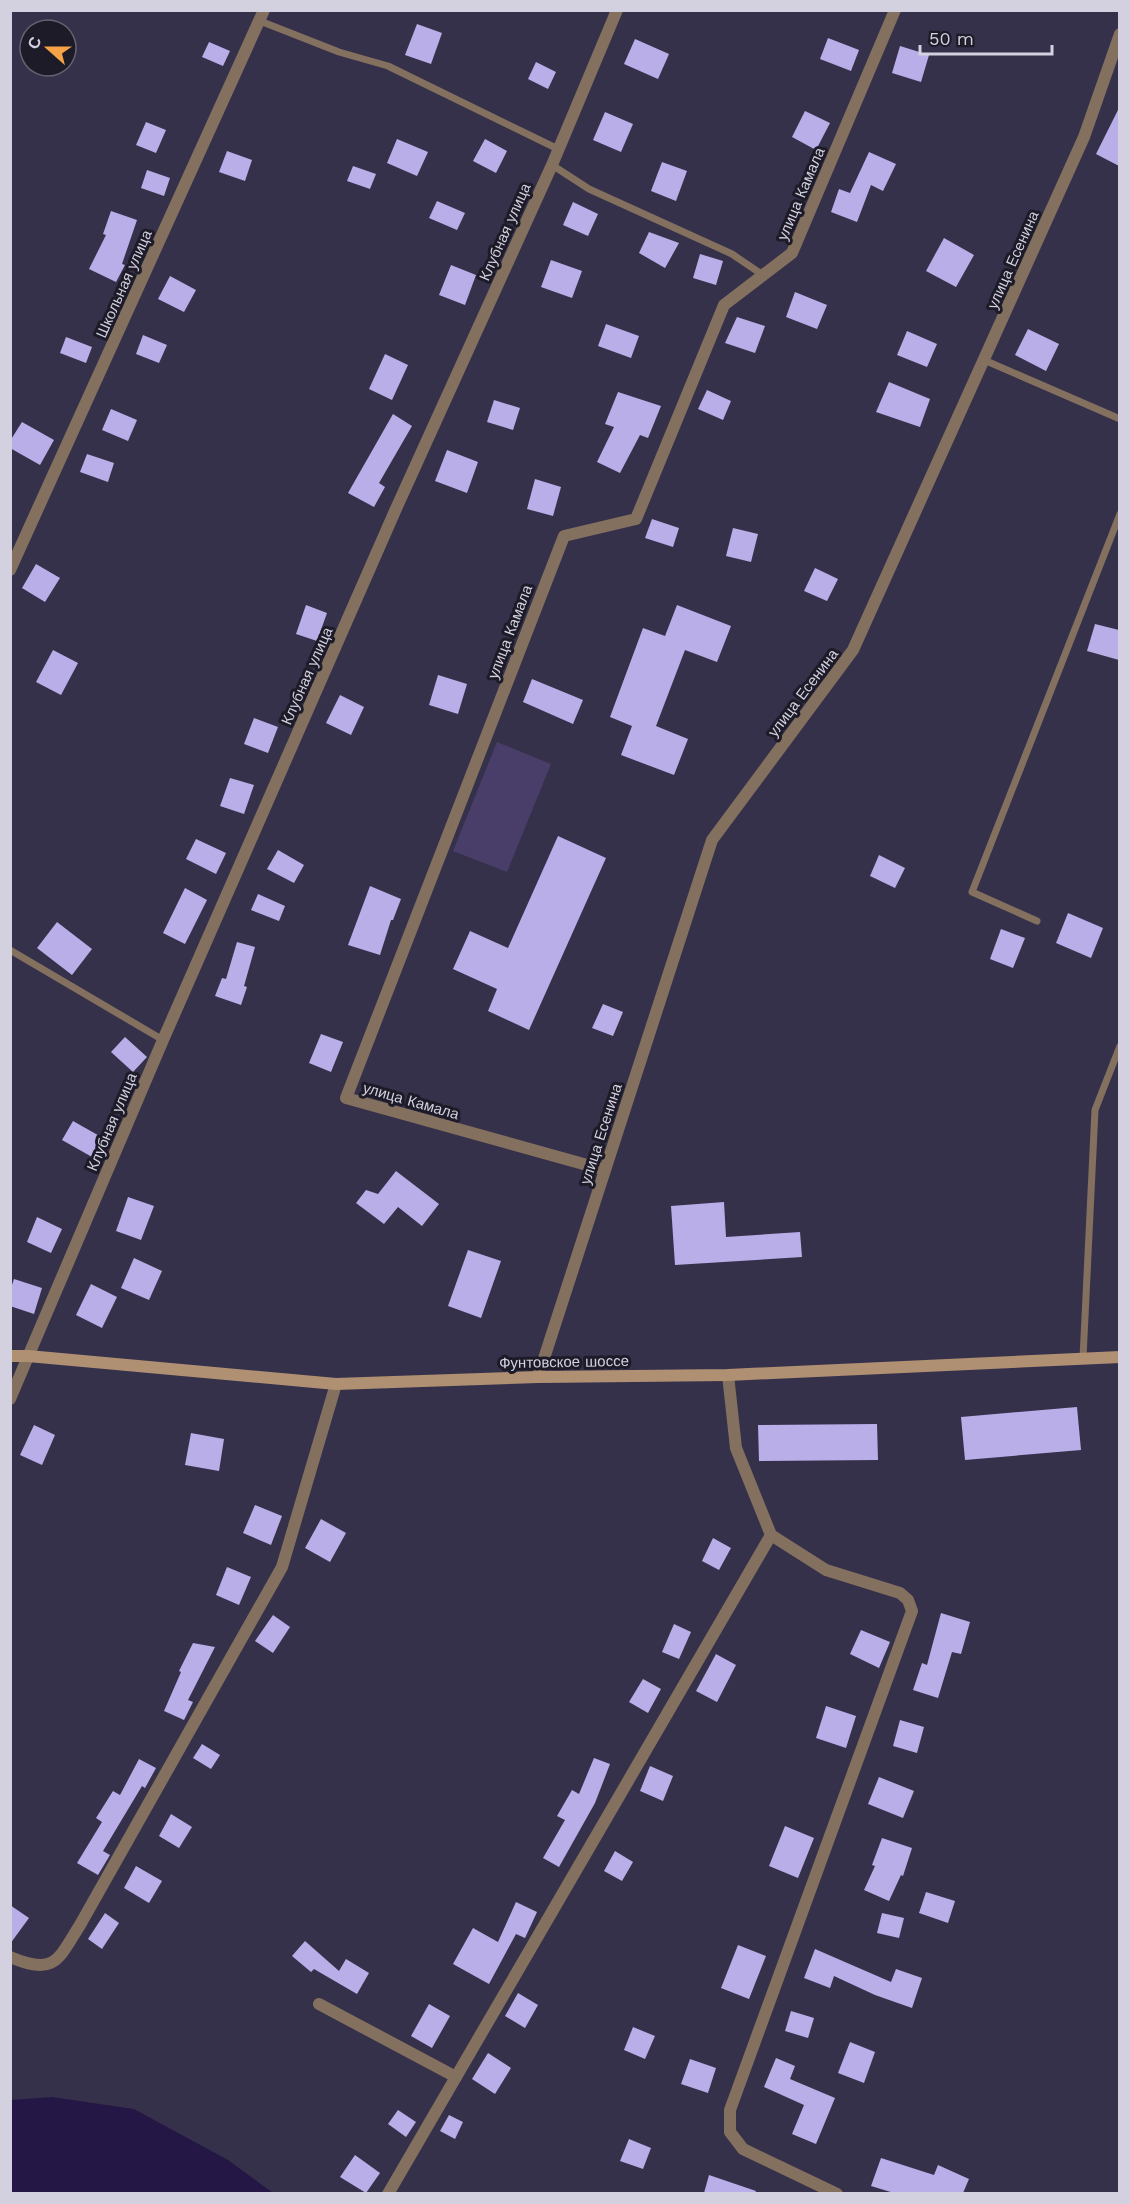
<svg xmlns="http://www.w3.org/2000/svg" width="1130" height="2204" font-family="'Work Sans',sans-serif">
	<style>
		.green { fill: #483e69 }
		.water { fill: #251745 }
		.building { fill: #baaee9 }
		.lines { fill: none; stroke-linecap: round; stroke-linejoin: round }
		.lane { stroke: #84705e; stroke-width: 7 }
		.street { stroke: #84705e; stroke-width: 12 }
		.secondary { stroke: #b09073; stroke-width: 12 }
		.labels { text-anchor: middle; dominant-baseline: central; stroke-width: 6; stroke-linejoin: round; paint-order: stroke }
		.street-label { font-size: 15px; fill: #d3d0e0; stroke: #1d1b27 }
	</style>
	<rect width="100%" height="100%" fill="#36314b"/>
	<!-- green -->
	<polygon class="green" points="497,742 551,764 507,872 453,851"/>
	<!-- water -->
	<polygon class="water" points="52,2097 134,2109 228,2160 273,2193 11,2193 11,2100"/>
	<!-- building -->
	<g class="building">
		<polygon points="417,24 442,33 431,64 405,55"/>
		<polygon points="828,38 859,50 851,71 820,59"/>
		<polygon points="635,39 669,54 658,79 624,64"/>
		<polygon points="209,42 230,51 223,66 202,57"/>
		<polygon points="900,46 929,55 921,82 892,73"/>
		<polygon points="536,62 556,72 548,89 528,79"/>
		<polygon points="1119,108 1119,166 1096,154"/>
		<polygon points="805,111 830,123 816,150 792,137"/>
		<polygon points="605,112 633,124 621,152 593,140"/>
		<polygon points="146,122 166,130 156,153 136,145"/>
		<polygon points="397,139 428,152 417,176 387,163"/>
		<polygon points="485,139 507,151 496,173 473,161"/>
		<polygon points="227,151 252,160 245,181 219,172"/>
		<polygon points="869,152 896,164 883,191 871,185 857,222 831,212 839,189 850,193"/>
		<polygon points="662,162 687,171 676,201 651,191"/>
		<polygon points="353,166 376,174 370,189 347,181"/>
		<polygon points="147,170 170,178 164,196 141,188"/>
		<polygon points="437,201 465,213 457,230 429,218"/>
		<polygon points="573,202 598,214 588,236 563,225"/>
		<polygon points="111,211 137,220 122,264 125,265 116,282 89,269 106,235 103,234"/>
		<polygon points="649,232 679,243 665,268 639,253"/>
		<polygon points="944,238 974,255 956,287 926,271"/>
		<polygon points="700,254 723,261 716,285 693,278"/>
		<polygon points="551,260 582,271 572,298 541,287"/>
		<polygon points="451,265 476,275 465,305 439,295"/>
		<polygon points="170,276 196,290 184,312 158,299"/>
		<polygon points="795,292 827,305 817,329 786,317"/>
		<polygon points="737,317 765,326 755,353 725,343"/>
		<polygon points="606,324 639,336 631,358 598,346"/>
		<polygon points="1028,329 1059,344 1046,371 1015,355"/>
		<polygon points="907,331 937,344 927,367 897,355"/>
		<polygon points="143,335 167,345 159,363 136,354"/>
		<polygon points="66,337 92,347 86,363 60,353"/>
		<polygon points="385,354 408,365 392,400 369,389"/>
		<polygon points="889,382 930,399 920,427 876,412"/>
		<polygon points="707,390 731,401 723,420 698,409"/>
		<polygon points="618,392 661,406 648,438 640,435 620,473 597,462 614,427 605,424"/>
		<polygon points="494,400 520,408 513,430 487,422"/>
		<polygon points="111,409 137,420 128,441 102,430"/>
		<polygon points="393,414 412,426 379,483 385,487 374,507 348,493"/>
		<polygon points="22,422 54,440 40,465 10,448 10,441"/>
		<polygon points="447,450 478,462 467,493 435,481"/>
		<polygon points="87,454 114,463 108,482 80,472"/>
		<polygon points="535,479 561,487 553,516 527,509"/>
		<polygon points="652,519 679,528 673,547 645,538"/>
		<polygon points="733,528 758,534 751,562 726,556"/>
		<polygon points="36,564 60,578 45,602 22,588"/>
		<polygon points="815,568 838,579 827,601 804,591"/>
		<polygon points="306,605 327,613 317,641 296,634"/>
		<polygon points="677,605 731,626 717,662 685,650 656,726 688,739 674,775 621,755 632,726 610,717 643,628 665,636"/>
		<polygon points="1095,624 1119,630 1119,660 1087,651"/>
		<polygon points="53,650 78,663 61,695 36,682"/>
		<polygon points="438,675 467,684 458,714 429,705"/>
		<polygon points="532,679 583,700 573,724 523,702"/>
		<polygon points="340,695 364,707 351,735 326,723"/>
		<polygon points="254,718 278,727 268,753 244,744"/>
		<polygon points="230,778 254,785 244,814 220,806"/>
		<polygon points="558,836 606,858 529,1030 488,1011 497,989 453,969 470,931 508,948"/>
		<polygon points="196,839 226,853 216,874 186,859"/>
		<polygon points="278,850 304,865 294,883 267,869"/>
		<polygon points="879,855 905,868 895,888 870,876"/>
		<polygon points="370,886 401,899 393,920 391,920 380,955 348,945"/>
		<polygon points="185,888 207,900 185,944 163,933"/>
		<polygon points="258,894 285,906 279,921 251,910"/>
		<polygon points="1068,913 1103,928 1091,958 1056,943"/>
		<polygon points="57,922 92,949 72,975 37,948"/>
		<polygon points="1001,929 1025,938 1013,968 990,959"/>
		<polygon points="237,942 255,947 244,986 247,987 241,1005 215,996 222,978 226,979"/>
		<polygon points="603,1004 623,1012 613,1036 592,1028"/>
		<polygon points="321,1034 343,1042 331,1072 309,1063"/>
		<polygon points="125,1037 147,1057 133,1072 111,1052"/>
		<polygon points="73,1121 103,1138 92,1157 62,1140"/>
		<polygon points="396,1171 439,1204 422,1226 398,1207 384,1224 356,1203 366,1190 378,1194"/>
		<polygon points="128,1197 154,1206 141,1240 116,1231"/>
		<polygon points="724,1202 726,1237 800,1232 802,1257 675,1265 671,1206"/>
		<polygon points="37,1217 62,1229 51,1253 27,1242"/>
		<polygon points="468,1250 501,1261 481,1318 448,1306"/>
		<polygon points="134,1258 162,1271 149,1300 121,1288"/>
		<polygon points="14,1279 42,1288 34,1314 10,1306 10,1291"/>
		<polygon points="91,1284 117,1297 102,1328 76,1315"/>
		<polygon points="1077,1407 1081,1450 965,1460 961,1417"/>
		<polygon points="877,1424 878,1460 759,1461 758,1425"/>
		<polygon points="34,1425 55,1435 42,1465 20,1455"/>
		<polygon points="191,1433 224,1439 219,1471 185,1465"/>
		<polygon points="255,1505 282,1516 271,1545 243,1533"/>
		<polygon points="321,1519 346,1533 330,1562 305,1548"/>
		<polygon points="713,1538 731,1548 719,1570 702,1561"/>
		<polygon points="227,1567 251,1577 239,1605 216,1595"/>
		<polygon points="941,1613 970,1622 961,1654 952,1652 938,1698 913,1690 922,1663 927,1665"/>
		<polygon points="273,1615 290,1627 273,1653 255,1641"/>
		<polygon points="674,1624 691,1632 679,1659 662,1652"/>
		<polygon points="861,1630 890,1642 879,1668 850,1654"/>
		<polygon points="193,1643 215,1647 188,1700 193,1702 184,1720 164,1711 181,1672 179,1671"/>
		<polygon points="716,1654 736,1665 717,1702 696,1691"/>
		<polygon points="643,1679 661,1689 648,1713 629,1702"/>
		<polygon points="826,1706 856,1716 846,1748 816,1738"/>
		<polygon points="900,1720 924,1727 917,1753 893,1746"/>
		<polygon points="202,1744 220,1755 211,1769 193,1758"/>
		<polygon points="594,1758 610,1764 595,1803 559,1867 543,1858 565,1820 557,1816 572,1790 579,1794"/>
		<polygon points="139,1759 156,1768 145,1788 142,1786 103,1851 110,1855 98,1875 77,1863 102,1822 96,1818 113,1791 120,1795"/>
		<polygon points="650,1766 673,1776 663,1801 640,1791"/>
		<polygon points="879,1777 914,1791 903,1818 868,1804"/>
		<polygon points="171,1814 192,1827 179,1848 159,1836"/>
		<polygon points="785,1826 814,1838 798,1878 769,1866"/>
		<polygon points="882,1838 912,1848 903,1876 901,1875 889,1901 864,1890 875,1866 872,1865"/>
		<polygon points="615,1851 633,1862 622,1881 604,1871"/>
		<polygon points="136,1866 162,1881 149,1903 124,1888"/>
		<polygon points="926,1892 955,1901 948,1923 919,1913"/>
		<polygon points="516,1902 537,1912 525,1938 516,1934 489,1984 453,1964 473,1928 498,1942"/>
		<polygon points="10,1905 29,1918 10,1944"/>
		<polygon points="105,1913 119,1923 102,1949 88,1939"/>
		<polygon points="882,1913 904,1918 899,1938 877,1933"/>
		<polygon points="305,1941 339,1971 346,1959 369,1973 357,1994 314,1969 311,1972 292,1956"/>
		<polygon points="738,1945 766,1956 749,1999 721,1988"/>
		<polygon points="815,1949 891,1982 896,1969 922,1978 912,2008 875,1995 834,1976 830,1988 804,1978"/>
		<polygon points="518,1993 538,2005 525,2028 505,2016"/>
		<polygon points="429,2004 450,2016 432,2048 411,2036"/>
		<polygon points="791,2011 814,2018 808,2038 785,2031"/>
		<polygon points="633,2027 655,2036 645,2059 624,2050"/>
		<polygon points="850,2042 875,2052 864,2083 838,2073"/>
		<polygon points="488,2053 511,2068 495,2094 472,2079"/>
		<polygon points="776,2058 795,2066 790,2079 835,2098 816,2144 792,2134 804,2105 764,2087"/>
		<polygon points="690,2059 716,2068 708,2093 681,2084"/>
		<polygon points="398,2110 416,2122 406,2137 388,2124"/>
		<polygon points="449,2115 463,2122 455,2139 440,2131"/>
		<polygon points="629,2139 651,2148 643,2169 620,2161"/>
		<polygon points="355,2155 380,2173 366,2193 340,2177"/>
		<polygon points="881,2158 934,2175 938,2165 969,2179 963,2193 894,2193 871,2186"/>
		<polygon points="709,2175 756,2191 755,2193 704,2193"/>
	</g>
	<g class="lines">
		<!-- lane -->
		<g class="lane">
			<polyline points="260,21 339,52 388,66 558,149"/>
			<polyline points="552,165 589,189 732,254 763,275"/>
			<polyline points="984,360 1120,419"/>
			<polyline points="1037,921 972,892 1120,514"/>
			<polyline points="10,950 163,1040"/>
			<polyline points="1083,1358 1095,1110 1120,1046"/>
		</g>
		<!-- street -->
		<g class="street">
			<polyline points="10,570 264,10"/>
			<polyline points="605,1170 346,1098 564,536 636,519 724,305 792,253 895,10"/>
			<polyline points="538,1377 712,840 853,650 1084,137 1120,34"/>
			<polyline points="10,1399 163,1040 395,511 552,165 617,10"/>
			<polyline points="771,1535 826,1570 900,1593 908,1600 912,1611 730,2110 730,2132 743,2149 837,2194"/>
			<path d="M10,1957C55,1976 58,1960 80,1925L282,1567L336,1384"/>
			<polyline points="319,2004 456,2077"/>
			<polyline points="388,2194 771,1535 736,1448 728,1375"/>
		</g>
		<!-- secondary -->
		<polyline class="secondary" points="10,1356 28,1356 336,1384 538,1377 728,1375 1120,1357"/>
	</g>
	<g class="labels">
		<!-- street labels -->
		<g class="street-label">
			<text transform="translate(801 194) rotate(-67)">улица Камала</text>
			<text transform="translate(505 232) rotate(-66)">Клубная улица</text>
			<text transform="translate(1013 260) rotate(-66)">улица Есенина</text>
			<text transform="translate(124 284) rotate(-66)">Школьная улица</text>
			<text transform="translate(510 632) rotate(-69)">улица Камала</text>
			<text transform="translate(307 676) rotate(-66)">Клубная улица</text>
			<text transform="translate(803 693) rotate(-53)">улица Есенина</text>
			<text transform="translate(411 1101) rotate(16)">улица Камала</text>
			<text transform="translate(112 1122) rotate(-67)">Клубная улица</text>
			<text transform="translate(601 1134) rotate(-72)">улица Есенина</text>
			<text transform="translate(564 1362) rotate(-1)">Фунтовское шоссе</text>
		</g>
	</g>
	<!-- border -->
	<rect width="1130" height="2204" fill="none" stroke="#d3d0e0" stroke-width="24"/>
	<!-- north arrow -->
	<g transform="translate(48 48) rotate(291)"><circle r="28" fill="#1d1b27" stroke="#666371" stroke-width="1.5"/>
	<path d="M0-4.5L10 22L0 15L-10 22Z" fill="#f6a247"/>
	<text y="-9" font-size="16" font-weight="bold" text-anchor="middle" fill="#d3d0e0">С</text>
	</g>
	<!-- scale -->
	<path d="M920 45v9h132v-9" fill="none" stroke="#d3d0e0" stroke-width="3"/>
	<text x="929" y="45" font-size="18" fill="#d3d0e0" stroke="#1d1b27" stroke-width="4.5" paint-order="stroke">50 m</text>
</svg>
